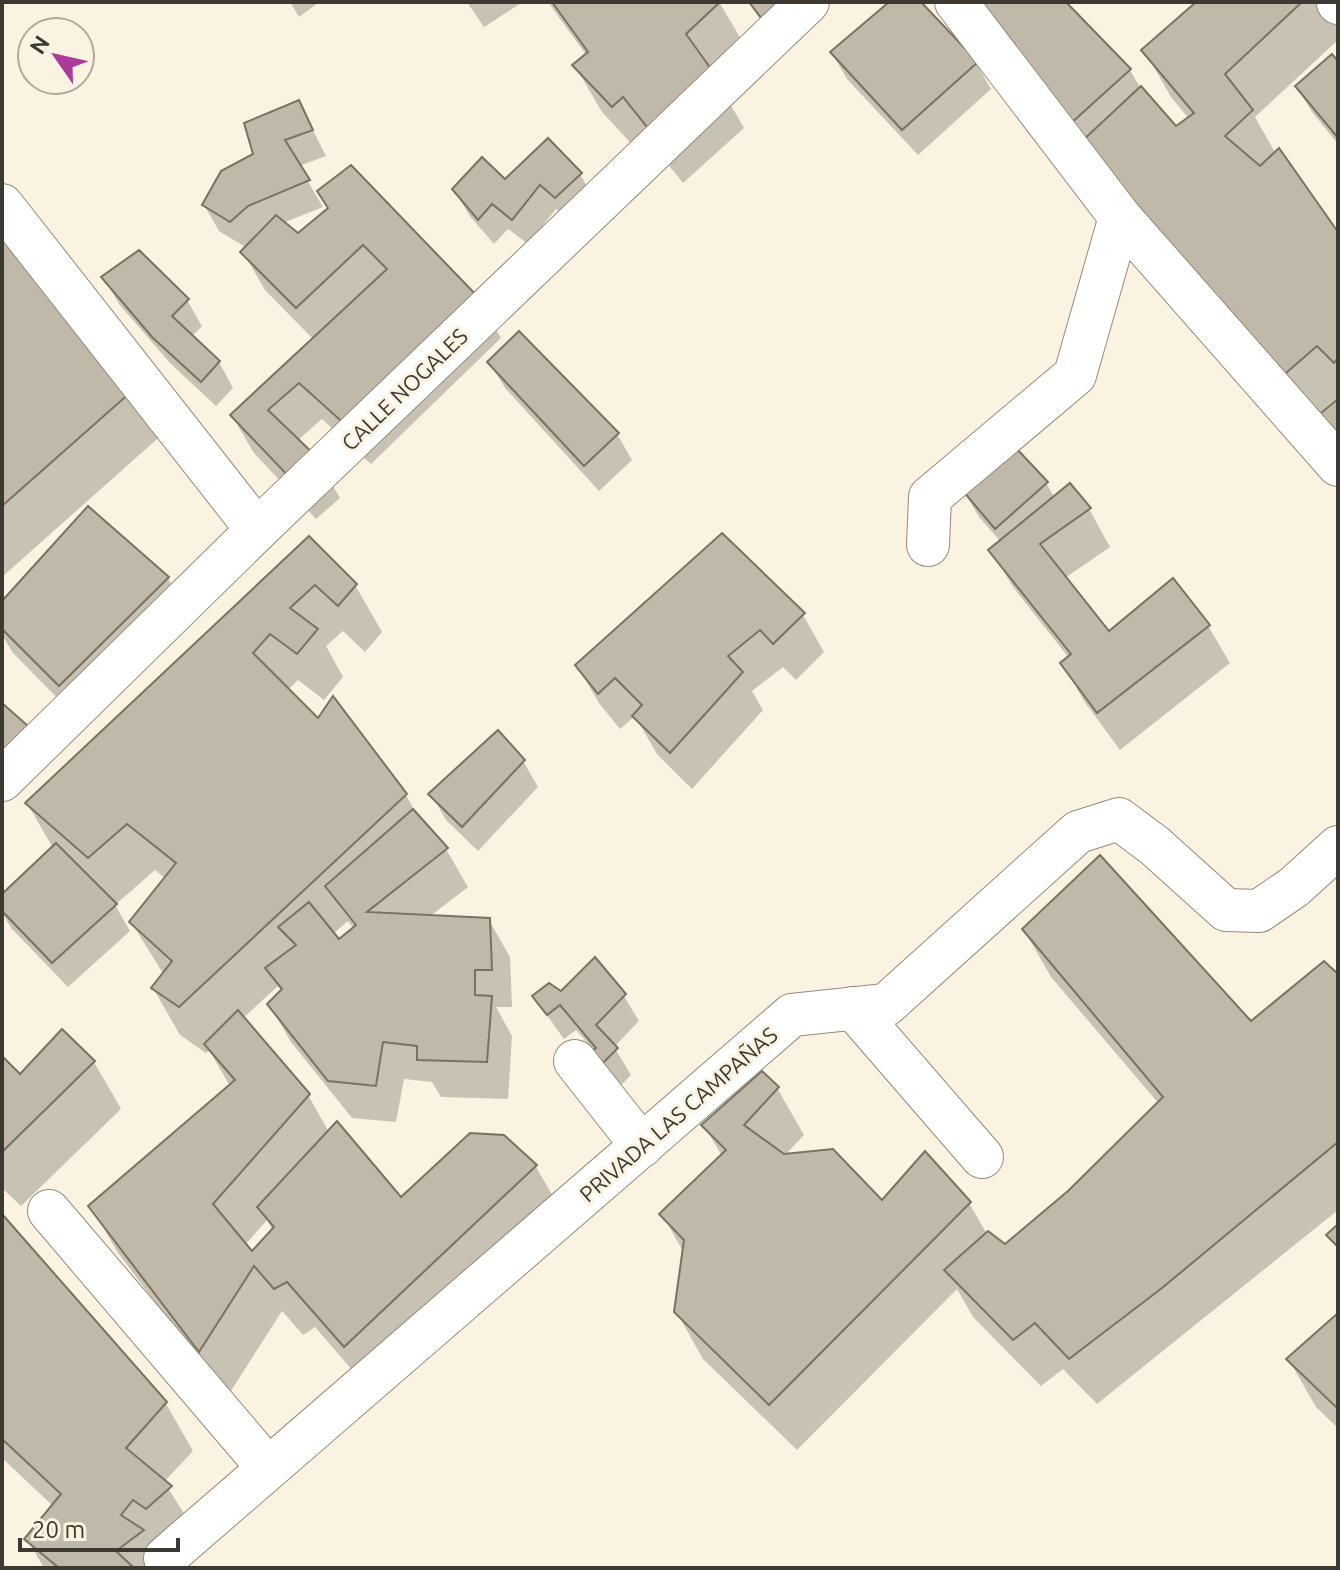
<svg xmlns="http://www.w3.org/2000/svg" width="1340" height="1570" font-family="Ubuntu,sans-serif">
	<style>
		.shadow { fill: #0003; fill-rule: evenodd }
		.building { fill: #c0b8a8; stroke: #797263; stroke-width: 2 }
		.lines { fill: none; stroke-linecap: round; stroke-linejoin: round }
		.minor-casing { stroke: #938c7c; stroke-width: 44 }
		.minor { stroke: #fff; stroke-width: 42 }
		.labels { text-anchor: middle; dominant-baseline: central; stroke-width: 6; stroke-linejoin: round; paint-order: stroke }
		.street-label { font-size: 22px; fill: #3c3933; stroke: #fbf3e2 }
	</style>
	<rect width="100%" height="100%" fill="#fbf3e2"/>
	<!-- shadow -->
	<g class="shadow">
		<polygon points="290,2 319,2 299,17"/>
		<polygon points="467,2 523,2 484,27"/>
		<polygon points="548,2 719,2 747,49 716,79 744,128 683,183 651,143 640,153 602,112 575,66 587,56"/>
		<polygon points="892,2 918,2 976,63 991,89 918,155 847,79 832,53"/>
		<polygon points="977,2 1064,2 1130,70 1141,89 1175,129 1189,119 1171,97 1144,50 1199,2 1328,2 1338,19 1338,40 1255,117 1276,154 1338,239 1338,467"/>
		<polygon points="1338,63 1338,144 1312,112 1297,87"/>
		<polygon points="299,103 326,156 299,166 323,207 283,223 298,235 330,210 479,301 501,338 371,464 322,419 297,441 318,461 340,498 316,519 254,453 232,416 314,340 265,290 243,252 247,248 219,231 204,205 256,155"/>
		<polygon points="580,174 595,200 571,223 556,209 528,244 508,229 494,244 469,215 454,189"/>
		<polygon points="2,241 165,432 2,577"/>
		<polygon points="104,278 187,300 202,326 191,337 219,362 233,388 216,406 170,363 119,304"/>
		<polygon points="490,363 617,434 632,460 599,491 505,388"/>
		<polygon points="1046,483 1055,498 1089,509 1110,547 1065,578 1108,634 1208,626 1230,663 1120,750 1084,701 1063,664 1069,658 1013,587 991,550 1001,542 979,517 964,491"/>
		<polygon points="88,509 168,578 189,616 81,722 13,653 2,635 2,604"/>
		<path d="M309,539L355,585L382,632L365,652L343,631L326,646L343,677L324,700L298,680L288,690L406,795L421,822L446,849L468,887L429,917L489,920L510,957L512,1007H496L512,1036L508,1099L441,1097L432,1082L404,1079L396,1122L352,1118L291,1042L269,1004L282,992L278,986L242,1019L308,1095L329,1132L401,1200L504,1137L536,1167L563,1213L372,1393L315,1327L303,1335L282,1311L227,1397L118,1253L91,1206L230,1086L209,1050L206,1053L180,1035L153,988L164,975L131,922L166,879L155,870L115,905L130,931L68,987L11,928L2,912V897L53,848L27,803ZM348,921L354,929L339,941L333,934ZM267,1220L273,1231L252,1254L245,1245Z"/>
		<polygon points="803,615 824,652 796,680 783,667 752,691 763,710 692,789 657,754 635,716 620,729 599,703 577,665"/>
		<polygon points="523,761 538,787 478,851 446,820 431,794"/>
		<polygon points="1024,930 1251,1024 1338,977 1338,1210 1097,1404 1063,1369 1041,1386 973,1317 957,1289 797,1450 703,1359 676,1311 684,1253 662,1214 722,1156 704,1125 777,1088 804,1135 784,1156 882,1203 969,1203 987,1234 1005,1247 1069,1193 1159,1104 1051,977"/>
		<polygon points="562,994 624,996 639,1021 614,1047 631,1075 616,1090 595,1051 576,1030 564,1039 534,997"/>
		<polygon points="62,1032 94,1062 121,1109 21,1206 2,1188 2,1059 20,1076"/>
		<polygon points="2,1217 166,1404 193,1451 164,1482 197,1534 163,1568 44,1568 27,1539 53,1506 2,1458"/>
		<polygon points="1338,1316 1338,1428 1316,1407 1289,1360"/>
	</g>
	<!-- building -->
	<g class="building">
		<polygon points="552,2 720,2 686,34 719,80 655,137 623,97 612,107 572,65 588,52"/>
		<polygon points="749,2 789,2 764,22"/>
		<polygon points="889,2 921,2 978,62 902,130 830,52"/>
		<polygon points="980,2 1066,2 1131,69 1069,125"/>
		<polygon points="1196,2 1302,2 1225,74 1253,110 1225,136 1260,166 1279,148 1338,232 1338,358 1334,363 1317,346 1271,386 1082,141 1141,86 1176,126 1194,113 1141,50"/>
		<polygon points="1332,54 1338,61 1338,138 1295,86"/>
		<polygon points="299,100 313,130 285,140 310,180 248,206 230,222 202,205 221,171 253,154 244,123"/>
		<polygon points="548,138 582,173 555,198 540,185 512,220 492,204 478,220 452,189 482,157 505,179"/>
		<polygon points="351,165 481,300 349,428 299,383 268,410 320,460 294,482 230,415 387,269 363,245 296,308 240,252 276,215 298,233 328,208 317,191"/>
		<polygon points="2,238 140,384 2,506"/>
		<polygon points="139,250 189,299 172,316 220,361 201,382 152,337 101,277"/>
		<polygon points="519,331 619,433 584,466 487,362"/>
		<polygon points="1338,399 1338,453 1310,422"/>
		<polygon points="1016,448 1048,482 995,529 962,490"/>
		<polygon points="1070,483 1091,508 1040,544 1109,631 1173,578 1210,625 1097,713 1060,663 1071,654 988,550"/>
		<polygon points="88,506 169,577 59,686 2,629 2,601"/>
		<polygon points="722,533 805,613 773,644 760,630 728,656 743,672 670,753 632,716 642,705 615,678 598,694 575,665"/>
		<polygon points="309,536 357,584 338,606 315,585 290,608 318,629 297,654 270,634 253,653 318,718 333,696 407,794 179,1007 151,988 172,961 129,922 176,863 127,824 88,858 25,803"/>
		<polygon points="2,703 28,726 2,751"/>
		<polygon points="498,730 525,760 462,827 428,794"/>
		<polygon points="413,809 448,848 367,912 490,918 492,970 475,970 475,995 492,996 487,1062 417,1060 417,1046 383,1042 376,1086 328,1081 267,1004 282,989 265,968 296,945 278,927 309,902 339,939 356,925 325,886"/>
		<polygon points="56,843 117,904 52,963 2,911 2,894"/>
		<polygon points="1100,855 1251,1021 1324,961 1338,974 1338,1142 1162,1288 1069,1359 1035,1323 1013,1340 944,1270 988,1231 1005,1244 1068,1191 1163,1097 1022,929"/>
		<polygon points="595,957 626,994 596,1025 618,1048 601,1065 585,1056 596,1048 560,1005 547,1015 532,996 549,983 561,991"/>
		<polygon points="238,1010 310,1094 213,1204 252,1251 274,1227 257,1207 337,1121 401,1197 470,1133 504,1135 537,1165 344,1347 287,1282 274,1289 254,1266 199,1352 88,1206 235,1080 204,1044"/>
		<polygon points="62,1029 95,1061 2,1152 2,1056 20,1074"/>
		<polygon points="762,1071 779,1087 744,1125 784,1154 833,1149 882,1200 925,1151 971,1202 769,1405 674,1312 684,1240 659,1214 726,1150 701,1125"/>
		<polygon points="2,1214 167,1402 126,1448 172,1486 146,1509 133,1500 121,1515 144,1530 116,1551 134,1568 59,1568 24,1539 61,1494 2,1439"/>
		<polygon points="1338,1224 1338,1247 1326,1235"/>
		<polygon points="1338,1313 1338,1409 1286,1359"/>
	</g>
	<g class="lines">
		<!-- minor casing -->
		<g class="minor-casing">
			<g id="minor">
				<polyline points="956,2 1120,217 1338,465"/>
				<polyline points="1338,2 1338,3"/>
				<polyline points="2,205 257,530"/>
				<polyline points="928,545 930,497 1075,375 1120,217"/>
				<polyline points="2,780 257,530 808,2"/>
				<polyline points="853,1008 982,1157"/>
				<polyline points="575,1061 642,1146"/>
				<polyline points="49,1211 268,1468"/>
				<polyline points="165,1558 792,1015 886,1005 1078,832 1119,819 1155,846 1226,910 1259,911 1294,887 1338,847"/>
			</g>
		</g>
		<!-- minor -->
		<use href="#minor" class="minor"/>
	</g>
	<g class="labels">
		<!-- street labels -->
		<g class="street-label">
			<text transform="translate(404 389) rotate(-44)">CALLE NOGALES</text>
			<text transform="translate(678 1114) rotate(-41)">PRIVADA LAS CAMPAÑAS</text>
		</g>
	</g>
	<!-- border -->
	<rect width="1340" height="1570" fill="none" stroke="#3c3933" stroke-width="8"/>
	<!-- north arrow -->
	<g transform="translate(56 56) rotate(304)"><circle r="38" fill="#fbf3e2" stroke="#afa99c" stroke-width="2"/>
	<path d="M0-6L14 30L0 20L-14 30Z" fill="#a93b99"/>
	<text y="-12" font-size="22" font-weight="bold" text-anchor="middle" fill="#3c3933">N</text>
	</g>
	<!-- scale -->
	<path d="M20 1538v12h158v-12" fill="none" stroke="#3c3933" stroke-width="4"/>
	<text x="32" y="1538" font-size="24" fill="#3c3933" stroke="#fbf3e2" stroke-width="6" paint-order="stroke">20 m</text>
</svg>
